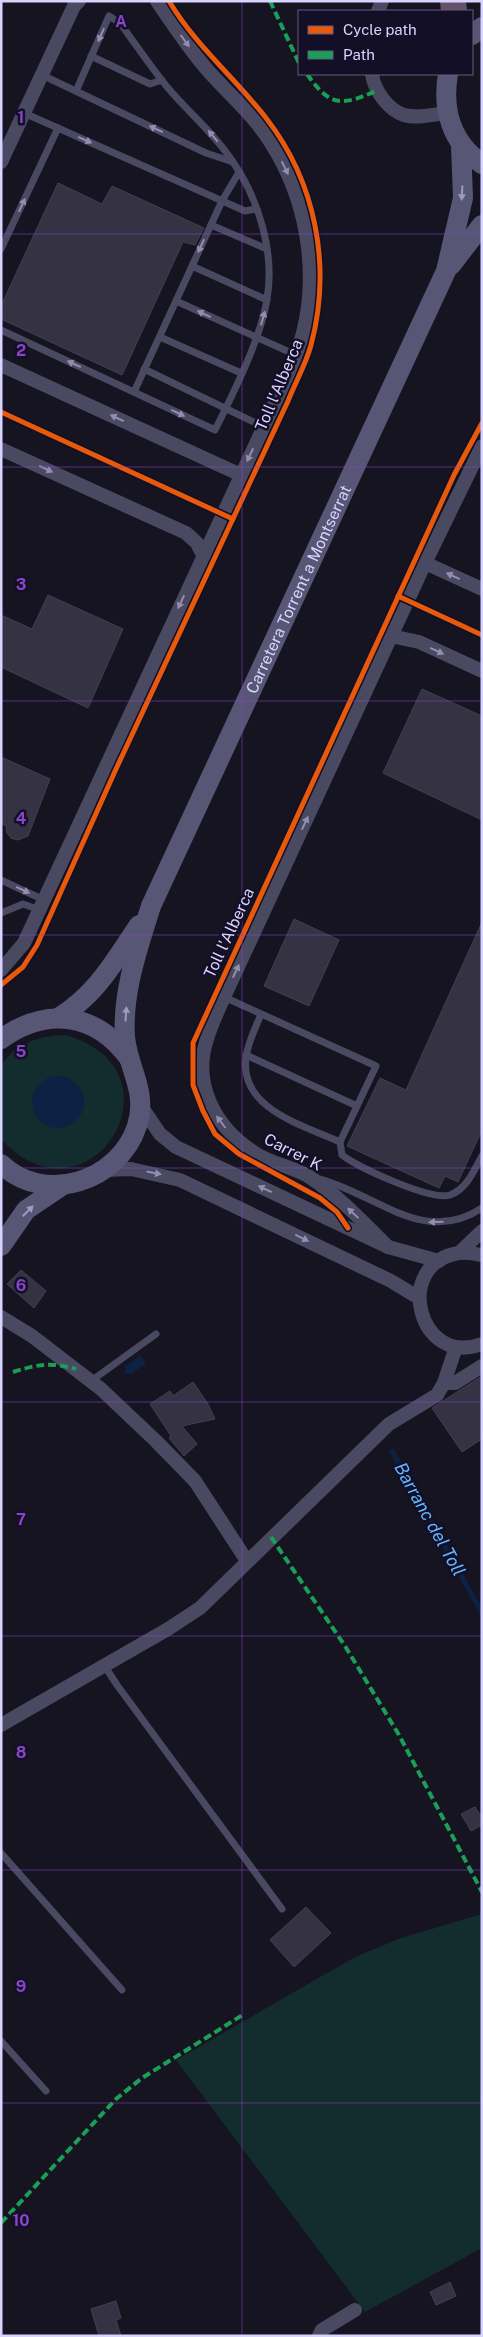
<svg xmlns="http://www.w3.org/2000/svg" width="483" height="2337" font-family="'Public Sans',sans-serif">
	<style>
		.green { fill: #132c2d; fill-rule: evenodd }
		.water { fill: #0d2144 }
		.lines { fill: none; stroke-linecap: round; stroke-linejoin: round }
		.stream { stroke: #0d2144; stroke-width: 5 }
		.building { fill: #343243; stroke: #433f54 }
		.service { stroke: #4a4962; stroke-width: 7 }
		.minor { stroke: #4a4962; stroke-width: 14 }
		.secondary { stroke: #575674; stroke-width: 20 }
		.motorway { stroke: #67516a; stroke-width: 26 }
		.quiet { stroke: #1a9f57; stroke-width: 4; stroke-dasharray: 8 4; stroke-linecap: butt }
		.cycleway-casing { stroke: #130f26; stroke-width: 8 }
		.cycleway { stroke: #e8590c; stroke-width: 5 }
		.oneway { fill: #928eb0 }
		.oneway2 { fill: #9e9bc0 }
		.grid { fill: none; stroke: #8945c9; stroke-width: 1; stroke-opacity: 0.55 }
		.labels { text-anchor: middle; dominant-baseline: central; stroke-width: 5; stroke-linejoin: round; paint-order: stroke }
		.street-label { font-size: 16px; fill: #d9d4ff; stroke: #130f26 }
		.water-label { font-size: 18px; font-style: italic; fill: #62b6ff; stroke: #130f26 }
		.grid-label { font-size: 16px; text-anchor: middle; font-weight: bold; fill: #8945c9; stroke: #130f26; stroke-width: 5; stroke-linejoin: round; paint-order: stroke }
	</style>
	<rect width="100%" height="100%" fill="#161421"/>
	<!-- green -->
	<g class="green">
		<path d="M66,1035C191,1072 88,1234 1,1139V1066C16,1042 39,1036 66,1035ZM51,1077L81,1090L84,1105L81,1112L32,1104L37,1087Z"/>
		<polygon points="482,1914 482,2248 365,2312 176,2060 355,1957 401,1938"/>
	</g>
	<!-- water -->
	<g class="water">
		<circle cx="58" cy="1102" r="26"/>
		<polygon points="140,1355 146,1363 130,1375 128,1373 123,1374 126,1369 124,1367"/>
	</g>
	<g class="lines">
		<!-- stream -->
		<polyline class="stream" points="392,1451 482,1613"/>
	</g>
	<!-- building -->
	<g class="building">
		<polygon points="58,183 102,204 112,186 204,228 195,245 183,242 122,375 1,319 1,306"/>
		<polygon points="48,595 123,629 88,708 1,667 1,615 32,629"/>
		<polygon points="422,689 482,716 482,820 383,773"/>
		<polygon points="1,757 50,779 28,836 18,840 11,838 7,833 6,826 1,823"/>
		<polygon points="294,919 339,940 309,1006 264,986"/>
		<polygon points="482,922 482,1130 458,1182 445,1176 439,1188 347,1146 380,1078 406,1090"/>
		<polygon points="21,1270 46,1291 34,1308 7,1284"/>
		<polygon points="482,1376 482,1439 462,1452 432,1408"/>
		<polygon points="193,1382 208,1404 215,1419 182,1426 197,1444 184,1456 169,1438 171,1436 150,1404 170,1391 173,1396"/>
		<polygon points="475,1807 482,1818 482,1825 471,1831 461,1814"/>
		<polygon points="306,1907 331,1933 294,1967 270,1940"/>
		<polygon points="450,2282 456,2296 436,2305 430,2292"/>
		<polygon points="116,2301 121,2318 116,2320 121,2336 99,2336 91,2309"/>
	</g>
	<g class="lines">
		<!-- service -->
		<g class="service">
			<polyline points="91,56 150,84 162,80"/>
			<polyline points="42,75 206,153 233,162"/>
			<polyline points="24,113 245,211 256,209"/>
			<polyline points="211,225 267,249"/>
			<polyline points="1,249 58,128"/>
			<polyline points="192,266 267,300"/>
			<polyline points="176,301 296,355"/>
			<path d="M1,330L215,430C233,394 261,338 267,299C275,253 259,200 233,162C215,134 189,113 168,88C151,67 136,45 120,23L109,16L76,91"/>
			<polyline points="160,337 241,373"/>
			<polyline points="144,369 264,427"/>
			<polyline points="134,392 222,201 239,172"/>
			<polyline points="1,880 44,900"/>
			<polyline points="1,913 23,904 40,910"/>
			<path d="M224,997L376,1066L340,1142C303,1125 239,1109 246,1057C248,1042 256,1027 261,1014"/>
			<polyline points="246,1055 357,1106"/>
			<path d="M340,1142L342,1155C359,1168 431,1201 450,1195C467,1189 474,1170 482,1156"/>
			<path d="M319,1179C375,1193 424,1247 482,1208"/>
			<polyline points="91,1381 156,1334"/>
			<polyline points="104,1665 117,1685 282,1909"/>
			<polyline points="1,1853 122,1990"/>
			<polyline points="1,2041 46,2091"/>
		</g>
		<!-- minor -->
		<g class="minor">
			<polyline points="378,11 382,1"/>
			<path d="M372,74C374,90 388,110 404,115C417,119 434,114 447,113"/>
			<polyline points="1,162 74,6 79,1"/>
			<polyline points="1,365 241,475"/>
			<polyline points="1,449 186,533 197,543 203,555"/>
			<polyline points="425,563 482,589"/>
			<polyline points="391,636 419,642 482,671"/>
			<path d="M1,970L24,943L286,379C292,364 299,349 303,333C319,269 306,198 271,143C255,117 232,97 211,74C191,52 174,26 157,1"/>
			<polyline points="141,1106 160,1134 176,1147 388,1247 439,1261"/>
			<polyline points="105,1170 131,1169 180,1180 391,1281 419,1298"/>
			<path d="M388,1247C363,1222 338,1195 308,1176C290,1166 268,1163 252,1151C215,1126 192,1084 207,1039C211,1025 218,1011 224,997L425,563L482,446"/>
			<polyline points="459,1253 482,1231"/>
			<path d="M482,1255C475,1254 466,1252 459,1253C392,1263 418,1368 482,1344"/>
			<polyline points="1,1317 32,1336 101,1389 156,1441 195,1481 247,1561"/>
			<polyline points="444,1383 455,1383 482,1366"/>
			<polyline points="1,1725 168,1629 200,1608 389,1424 437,1395 444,1383 456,1347"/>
			<polyline points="319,2336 322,2330 355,2310"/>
		</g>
		<!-- secondary -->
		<g class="secondary">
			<polyline points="472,35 482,27"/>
			<path d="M448,74C442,109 451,142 482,164"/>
			<polyline points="451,265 482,225"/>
			<path d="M58,1018C97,994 114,962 139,925"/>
			<path d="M1,1039C47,1006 96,1013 129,1058"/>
			<path id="s1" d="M1,1164C45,1206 119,1181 137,1126C148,1091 128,1069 125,1037C122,992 138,948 151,906L446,271L463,198L461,145"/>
			<polyline points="1,1246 26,1210 63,1185"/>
		</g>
		<!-- motorway -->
		<polyline class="motorway" points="453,1 454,11"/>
		<!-- quiet -->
		<g class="quiet">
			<polyline points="270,1 299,63"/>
			<path d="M307,74C331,108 342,106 378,90"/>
			<path d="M13,1372C39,1364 50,1362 76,1369"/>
			<polyline points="271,1537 345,1646 399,1735 482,1892"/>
			<polyline points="1,2223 116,2099 142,2078 244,2014"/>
		</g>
		<!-- cycleway casing -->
		<g class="cycleway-casing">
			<g id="cycleway">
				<polyline points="1,412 233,519"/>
				<polyline points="398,596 482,635"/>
				<path d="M1,985L23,967L37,945L116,769L288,401C295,383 306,364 311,345C332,267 316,182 266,118C235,78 195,45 169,1"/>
				<polyline points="348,1228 337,1212 320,1198 239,1154 215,1134 203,1111 193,1085 193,1043 454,475 482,423"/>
			</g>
		</g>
		<!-- cycleway -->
		<use href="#cycleway" class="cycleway"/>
	</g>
	<!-- one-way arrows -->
	<defs><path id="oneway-solid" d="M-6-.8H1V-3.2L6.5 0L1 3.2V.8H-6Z" transform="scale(1.25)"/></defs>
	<g class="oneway">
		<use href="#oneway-solid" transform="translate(101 35) rotate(114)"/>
		<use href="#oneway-solid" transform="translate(185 41) rotate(54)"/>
		<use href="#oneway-solid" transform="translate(156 129) rotate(-155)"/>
		<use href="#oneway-solid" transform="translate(213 136) rotate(-130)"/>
		<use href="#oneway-solid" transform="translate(85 140) rotate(24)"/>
		<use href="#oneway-solid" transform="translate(285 168) rotate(64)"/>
		<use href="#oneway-solid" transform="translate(22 205) rotate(-65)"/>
		<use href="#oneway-solid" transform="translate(201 246) rotate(115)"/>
		<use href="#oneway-solid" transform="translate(204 314) rotate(-155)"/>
		<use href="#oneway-solid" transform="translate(263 318) rotate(-75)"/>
		<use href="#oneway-solid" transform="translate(74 364) rotate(-155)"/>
		<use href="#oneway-solid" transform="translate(178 413) rotate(25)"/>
		<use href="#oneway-solid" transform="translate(117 418) rotate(-155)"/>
		<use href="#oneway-solid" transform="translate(250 455) rotate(115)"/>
		<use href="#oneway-solid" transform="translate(46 469) rotate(25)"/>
		<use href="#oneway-solid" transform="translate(453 576) rotate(-155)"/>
		<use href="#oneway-solid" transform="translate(181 602) rotate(115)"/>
		<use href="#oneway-solid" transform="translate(437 651) rotate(25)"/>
		<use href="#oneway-solid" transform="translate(305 823) rotate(-65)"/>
		<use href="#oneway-solid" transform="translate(23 890) rotate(25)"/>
		<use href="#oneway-solid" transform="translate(236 971) rotate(-65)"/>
		<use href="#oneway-solid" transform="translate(221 1122) rotate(-127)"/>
		<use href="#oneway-solid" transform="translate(154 1173) rotate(11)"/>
		<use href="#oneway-solid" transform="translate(265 1189) rotate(-155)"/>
		<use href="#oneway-solid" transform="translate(353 1213) rotate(-137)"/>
		<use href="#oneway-solid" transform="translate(436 1222) rotate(179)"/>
		<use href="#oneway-solid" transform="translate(302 1238) rotate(26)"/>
	</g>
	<g class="oneway2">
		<use href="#oneway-solid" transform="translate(462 193) rotate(93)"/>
		<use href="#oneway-solid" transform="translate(126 1014) rotate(-86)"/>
		<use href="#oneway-solid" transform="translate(28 1211) rotate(-45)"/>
	</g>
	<!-- grid -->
	<path class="grid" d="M242,1V2336M1,234H482M1,467H482M1,701H482M1,935H482M1,1168H482M1,1402H482M1,1636H482M1,1870H482M1,2103H482"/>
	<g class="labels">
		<!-- street labels -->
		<g class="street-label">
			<text transform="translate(279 385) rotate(-67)">Toll l'Alberca</text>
			<text stroke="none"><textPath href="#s1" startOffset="742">Carretera Torrent a Montserrat</textPath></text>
			<text transform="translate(229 933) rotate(-65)">Toll l'Alberca</text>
			<text transform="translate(293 1152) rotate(27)">Carrer K</text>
		</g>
		<!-- water labels -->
		<g class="water-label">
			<text transform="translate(430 1519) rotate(61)">Barranc del Toll</text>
		</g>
	</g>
	<g class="grid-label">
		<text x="121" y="27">A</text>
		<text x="21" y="123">1</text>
		<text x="21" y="356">2</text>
		<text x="21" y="590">3</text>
		<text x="21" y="824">4</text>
		<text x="21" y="1057">5</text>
		<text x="21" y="1291">6</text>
		<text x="21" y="1525">7</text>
		<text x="21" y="1758">8</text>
		<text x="21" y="1992">9</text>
		<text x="21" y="2226">10</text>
	</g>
	<!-- border -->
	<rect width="483" height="2337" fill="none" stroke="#d9d4ff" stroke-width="5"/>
	<!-- legend -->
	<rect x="298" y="10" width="175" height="65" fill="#130f26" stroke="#625e7d"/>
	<rect x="308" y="26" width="25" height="8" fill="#e8590c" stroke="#625e7d"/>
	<text x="343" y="35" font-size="15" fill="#d9d4ff">Cycle path</text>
	<rect x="308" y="51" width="25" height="8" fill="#1a9f57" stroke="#625e7d"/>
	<text x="343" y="60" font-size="15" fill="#d9d4ff">Path</text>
</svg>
